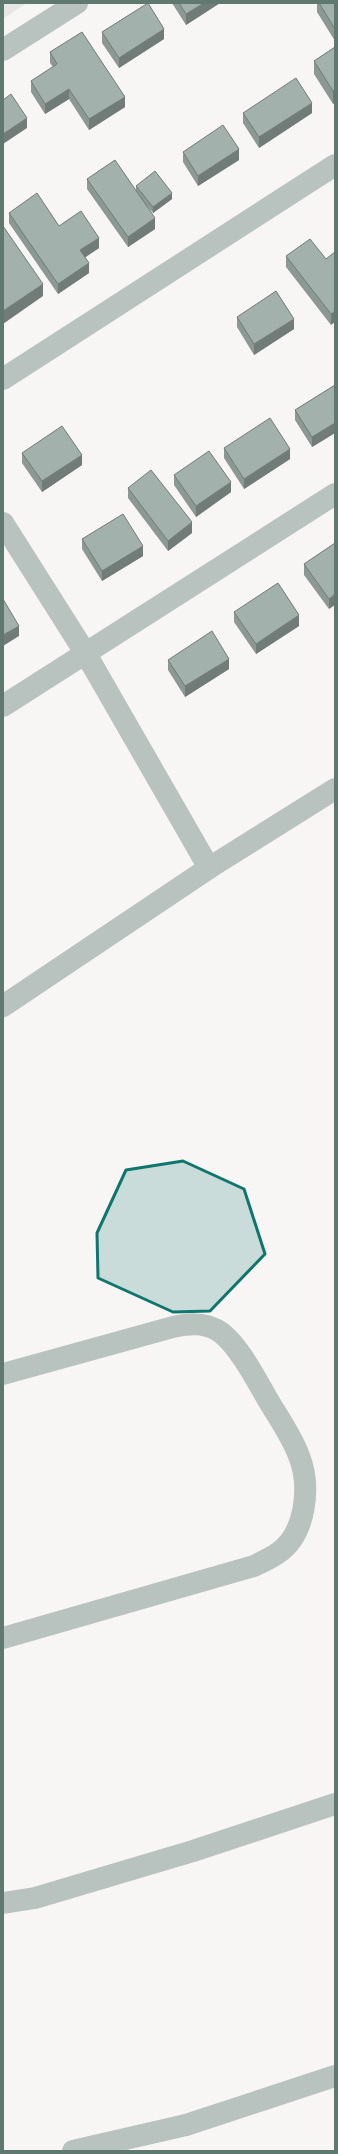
<svg xmlns="http://www.w3.org/2000/svg" width="338" height="2154" font-family="Manrope,sans-serif">
	<style>
		.built { fill: #e6e7e5 }
		.lines { fill: none; stroke-linecap: round; stroke-linejoin: round }
		.street { stroke: #b8c2be; stroke-width: 22 }
		.wall { fill: #8b9894 }
		.shaded-wall { fill: #717c78 }
		.building { fill: #a2b1ac; stroke: #717c78 }
		.marked { fill: #0f766e; fill-opacity: 0.2; stroke: #0f766e; stroke-width: 3; stroke-linejoin: round }
	</style>
	<rect width="100%" height="100%" fill="#f8f6f5"/>
	<!-- built -->
	<polygon class="built" points="3,3 27,3 3,19"/>
	<g class="lines">
		<!-- street -->
		<g class="street">
			<polyline points="3,50 77,3"/>
			<polyline points="3,379 335,165"/>
			<polyline points="3,523 86,654 209,868 335,789"/>
			<polyline points="3,706 335,494"/>
			<polyline points="3,1006 209,868"/>
			<path d="M3,1374L173,1327C189,1324 202,1322 217,1330C235,1340 254,1375 264,1393C275,1413 291,1434 299,1456C311,1486 306,1534 278,1553C271,1558 262,1562 254,1566L3,1638"/>
			<polyline points="3,1903 35,1898 193,1851 335,1804"/>
			<polyline points="73,2151 186,2125 335,2076"/>
		</g>
	</g>
	<!-- wall -->
	<g class="wall">
		<polygon points="172,3 220,3 186,25"/>
		<polygon points="317,3 335,3 335,41 317,12"/>
		<polygon points="102,32 164,39 119,68 102,43"/>
		<polygon points="335,47 335,102 333,104 314,74 314,61"/>
		<polygon points="50,52 125,107 89,130 69,99 45,114 31,92 31,81 53,67 50,63"/>
		<polygon points="243,113 312,113 259,148 243,123"/>
		<polygon points="183,152 239,160 198,186 183,162"/>
		<polygon points="87,179 136,190 136,186 172,199 153,213 147,206 155,229 128,247 87,189"/>
		<polygon points="9,213 99,248 85,257 89,273 58,294 9,223"/>
		<polygon points="335,252 331,325 286,267 286,256 326,259"/>
		<polygon points="237,317 294,329 254,355 237,327"/>
		<polygon points="335,385 335,433 312,447 295,420 295,410"/>
		<polygon points="224,448 290,459 244,489 224,458"/>
		<polygon points="22,453 82,465 42,492 22,463"/>
		<polygon points="174,475 231,492 196,517 174,485"/>
		<polygon points="128,488 192,533 168,551 128,498"/>
		<polygon points="82,539 143,556 102,581 82,549"/>
		<polygon points="335,543 329,609 304,575 304,564"/>
		<polygon points="234,612 299,626 256,654 234,622"/>
		<polygon points="168,660 229,669 185,697 168,670"/>
	</g>
	<!-- shaded-wall -->
	<g class="shaded-wall">
		<polygon points="204,3 220,3 186,25 186,14"/>
		<polygon points="164,29 164,39 119,68 119,58"/>
		<polygon points="69,89 69,99 45,114 45,104"/>
		<polygon points="335,90 335,102 333,104 333,91"/>
		<polygon points="125,97 125,107 89,130 89,119"/>
		<polygon points="312,103 312,113 259,148 259,137"/>
		<polygon points="27,118 27,128 3,144 3,134"/>
		<polygon points="239,149 239,160 198,186 198,176"/>
		<polygon points="172,193 172,199 153,213 153,207"/>
		<polygon points="155,218 155,229 128,247 128,237"/>
		<polygon points="99,238 99,248 80,261 80,250"/>
		<polygon points="89,263 89,273 58,294 58,284"/>
		<polygon points="43,284 43,296 3,324 3,311"/>
		<polygon points="335,311 335,322 331,325 331,314"/>
		<polygon points="294,319 294,329 254,355 254,344"/>
		<polygon points="335,423 335,433 312,447 312,437"/>
		<polygon points="290,449 290,459 244,489 244,479"/>
		<polygon points="82,455 82,465 42,492 42,481"/>
		<polygon points="231,482 231,492 196,517 196,506"/>
		<polygon points="192,522 192,533 168,551 168,541"/>
		<polygon points="143,546 143,556 102,581 102,571"/>
		<polygon points="335,594 335,605 329,609 329,599"/>
		<polygon points="299,615 299,626 256,654 256,644"/>
		<polygon points="19,626 19,636 3,646 3,635"/>
		<polygon points="229,659 229,669 185,697 185,686"/>
	</g>
	<!-- building -->
	<g class="building">
		<polygon points="148,3 164,29 119,58 102,32"/>
		<polygon points="179,3 204,3 186,14"/>
		<polygon points="319,3 335,3 335,29"/>
		<polygon points="82,32 125,97 89,119 69,89 45,104 31,81 57,64 50,52"/>
		<polygon points="335,47 335,90 333,91 314,61"/>
		<polygon points="296,78 312,103 259,137 243,113"/>
		<polygon points="11,94 27,118 3,134 3,100"/>
		<polygon points="223,125 239,149 198,176 183,152"/>
		<polygon points="115,160 155,218 128,237 87,179"/>
		<polygon points="155,171 172,193 153,207 136,186"/>
		<polygon points="37,193 59,226 81,211 99,238 80,250 89,263 58,284 9,213"/>
		<polygon points="3,226 43,284 3,311"/>
		<polygon points="310,239 326,259 335,252 335,311 331,314 286,256"/>
		<polygon points="276,291 294,319 254,344 237,317"/>
		<polygon points="335,385 335,423 312,437 295,410"/>
		<polygon points="270,418 290,449 244,479 224,448"/>
		<polygon points="62,426 82,455 42,481 22,453"/>
		<polygon points="209,451 231,482 196,506 174,475"/>
		<polygon points="151,470 192,522 168,541 128,488"/>
		<polygon points="123,514 143,546 102,571 82,539"/>
		<polygon points="335,543 335,594 329,599 304,564"/>
		<polygon points="278,583 299,615 256,644 234,612"/>
		<polygon points="3,599 19,626 3,635"/>
		<polygon points="212,631 229,659 185,686 168,660"/>
	</g>
	<!-- marked area -->
	<path class="marked" d="M183,1161L244,1189L265,1254L210,1311L173,1312L98,1278L97,1233L126,1170Z"/>
	<!-- border -->
	<rect width="338" height="2154" fill="none" stroke="#5f7970" stroke-width="8"/>
</svg>
